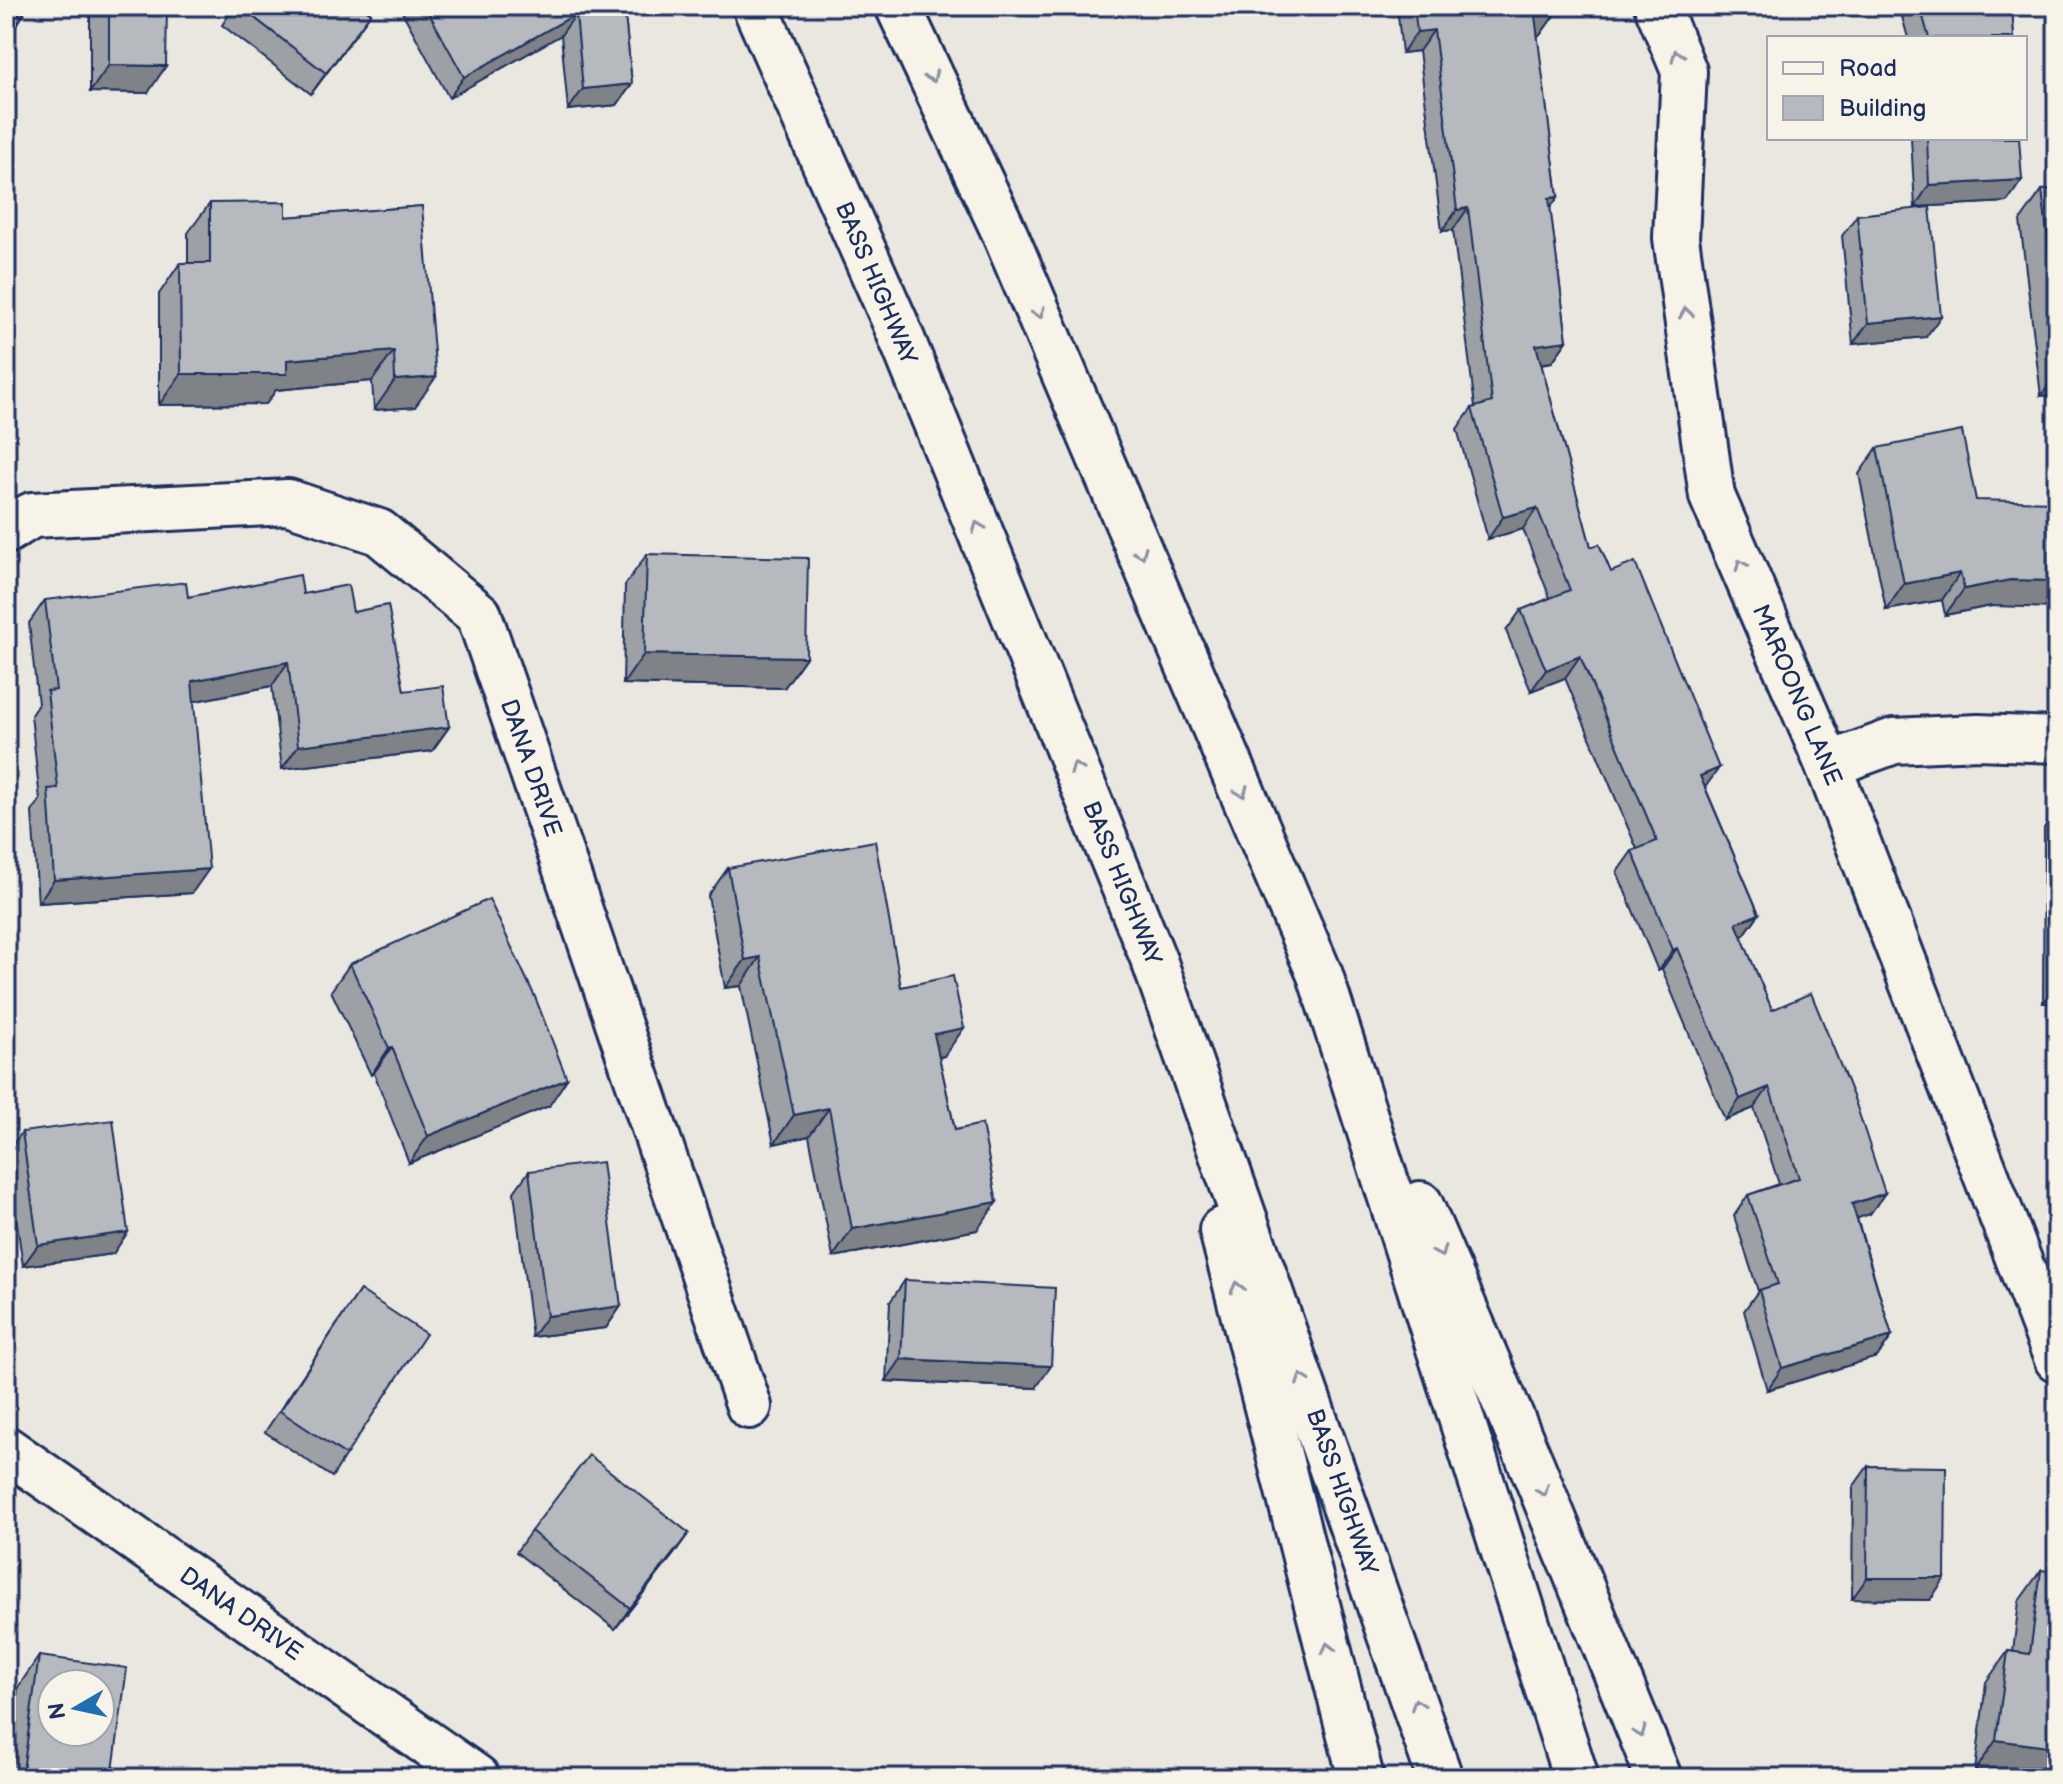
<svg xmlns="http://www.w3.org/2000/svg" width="2063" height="1784" font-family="'Balsamiq Sans',sans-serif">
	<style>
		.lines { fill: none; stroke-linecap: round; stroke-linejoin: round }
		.street-casing { stroke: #1b2f5e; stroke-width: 50 }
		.highway-casing { stroke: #1b2f5e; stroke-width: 50 }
		.street { stroke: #f7f3e8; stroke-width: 44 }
		.highway { stroke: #f7f3e8; stroke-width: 44 }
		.wall { fill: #9da0a4; stroke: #1b2f5e; stroke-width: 2 }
		.shaded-wall { fill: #7f8286; stroke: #1b2f5e; stroke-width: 2 }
		.building { fill: #b6babf; stroke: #1b2f5e; stroke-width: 2; fill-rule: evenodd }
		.oneway { stroke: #8991a3 }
		.labels { text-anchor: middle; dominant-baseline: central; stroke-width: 6; stroke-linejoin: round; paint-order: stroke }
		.street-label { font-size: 24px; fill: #1b2f5e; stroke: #f7f3e8 }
	</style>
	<rect width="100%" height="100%" fill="#eae7e0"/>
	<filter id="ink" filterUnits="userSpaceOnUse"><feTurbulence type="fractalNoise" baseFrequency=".0125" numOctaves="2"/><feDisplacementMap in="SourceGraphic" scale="16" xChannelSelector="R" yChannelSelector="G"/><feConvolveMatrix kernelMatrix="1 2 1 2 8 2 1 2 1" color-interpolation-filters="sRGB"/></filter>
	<g filter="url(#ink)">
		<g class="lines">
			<!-- street casing -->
			<g class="street-casing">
				<g id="street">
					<polyline points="1657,6 1684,71 1676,238 1712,496 1828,765 2057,1359"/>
					<polyline points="6,531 32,515 288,502 379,532 479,615 749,1406"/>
					<polyline points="1828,765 1894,741 1978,737 2057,740"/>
					<polyline points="6,1449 477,1778"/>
				</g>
			</g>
			<!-- highway casing -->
			<g class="highway-casing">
				<g id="highway">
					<polyline points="755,6 895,322 1155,963 1440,1778"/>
					<polyline points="898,6 1001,225 1320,975 1576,1778"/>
					<polyline points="1420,1204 1533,1468 1659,1778"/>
					<polyline points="1222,1230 1361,1778"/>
				</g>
			</g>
			<!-- street -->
			<use href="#street" class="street"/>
			<!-- highway -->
			<use href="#highway" class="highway"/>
		</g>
		<!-- wall -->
		<g class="wall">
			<polygon points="6,6 167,6 148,93 90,92 90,10 23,10 24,14 6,40"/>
			<polygon points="235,6 361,6 371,13 311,94 222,25"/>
			<polygon points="399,6 624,6 632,84 617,105 568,110 561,35 449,98"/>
			<polygon points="1397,6 1554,6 1555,14 1540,35 1537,35 1558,197 1550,208 1567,341 1552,362 1541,364 1591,547 1705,787 1759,914 1744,935 1741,936 1772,1010 1885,1193 1870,1214 1857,1218 1892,1336 1877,1357 1767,1390 1744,1311 1758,1291 1734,1216 1748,1195 1779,1184 1754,1108 1725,1120 1662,969 1658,971 1617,872 1632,851 1637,849 1565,678 1531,691 1506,631 1521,610 1550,598 1523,529 1488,539 1457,429 1472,408 1475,407 1453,230 1442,231 1419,51 1402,53"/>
			<polygon points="1899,6 2012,6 2014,38 1908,38"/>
			<polygon points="1911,138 2019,138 2007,202 1915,207"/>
			<polygon points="2057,189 2057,394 2041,396 2020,221 2042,190"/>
			<polygon points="210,203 286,217 422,206 415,407 374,410 372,381 276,390 266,404 159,405 159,294 180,263 188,263 188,233"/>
			<polygon points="1857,215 1926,337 1853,344 1842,236"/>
			<polygon points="1877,448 1991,606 1945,615 1942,600 1886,610 1859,474"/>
			<polygon points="647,554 806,657 784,688 623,684 625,585"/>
			<polygon points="303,594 353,612 404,691 449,727 432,751 282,769 272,686 194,701 192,893 38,903 32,812 40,800 31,715 38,704 29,623 45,600"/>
			<polygon points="2057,809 2057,1003 2043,1003 2044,828"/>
			<polygon points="728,868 901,987 944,1056 939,1057 977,1230 833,1257 809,1136 774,1144 741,986 725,988 708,896"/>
			<polygon points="350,964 549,1106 409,1163 374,1073 371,1075 331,991"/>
			<polygon points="22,1132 113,1254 23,1266 7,1153"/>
			<polygon points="529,1171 621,1306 606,1328 532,1337 514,1192"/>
			<polygon points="905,1280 1036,1388 886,1381 890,1302"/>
			<polygon points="360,1290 346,1455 332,1477 265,1432"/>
			<polygon points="1868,1466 1930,1600 1852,1599 1853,1487"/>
			<polygon points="531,1531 674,1554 615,1629 516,1552"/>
			<polygon points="2041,1570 2057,1778 1975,1771 1986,1682 2008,1651 2013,1652 2019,1601"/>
			<polygon points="39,1656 112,1778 6,1778 18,1687"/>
		</g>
		<!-- shaded-wall -->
		<g class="shaded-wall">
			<polygon points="6,6 93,6 90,10 6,10"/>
			<polygon points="371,13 356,34 311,94 326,73"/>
			<polygon points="24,14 6,40 6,16"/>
			<polygon points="576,14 561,35 449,98 464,77"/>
			<polygon points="1555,14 1540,35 1520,38 1535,16"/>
			<polygon points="1434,30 1419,51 1402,53 1417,32"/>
			<polygon points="109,65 166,66 148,93 90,92"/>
			<polygon points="632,84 617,105 568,110 583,89"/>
			<polygon points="2022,180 2007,202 1915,207 1929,185"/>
			<polygon points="1558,197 1543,218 1549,198"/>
			<polygon points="1468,208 1453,230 1442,231 1457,210"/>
			<polygon points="1941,316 1926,337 1853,344 1868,323"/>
			<polygon points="1567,341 1552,362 1521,366 1536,345"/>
			<polygon points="394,351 372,381 276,390 266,404 159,405 181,374 287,360"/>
			<polygon points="2057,373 2057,394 2041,396"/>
			<polygon points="436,377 415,407 374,410 395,380"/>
			<polygon points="1537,508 1523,529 1488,539 1503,517"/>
			<polygon points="1960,573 1942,600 1886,610 1904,584"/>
			<polygon points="2010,580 2057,581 2057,608 1991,606 1945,615 1964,589"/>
			<polygon points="644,654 806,657 784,688 623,684"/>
			<polygon points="1580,656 1565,678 1531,691 1546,670"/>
			<polygon points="288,662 272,686 176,705 192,681"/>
			<polygon points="449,727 432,751 282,769 298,746"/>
			<polygon points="1719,768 1704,789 1700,776"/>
			<polygon points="209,869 192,893 38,903 54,880"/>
			<polygon points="1759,914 1744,935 1721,945 1736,923"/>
			<polygon points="1677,948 1662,969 1658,971 1673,950"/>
			<polygon points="760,957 741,986 725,988 745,960"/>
			<polygon points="2057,982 2057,1003 2043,1003"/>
			<polygon points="964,1028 944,1056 915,1062 934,1034"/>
			<polygon points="392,1047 374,1073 371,1075 389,1048"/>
			<polygon points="567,1079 549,1106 409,1163 428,1136"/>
			<polygon points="1769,1087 1754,1108 1725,1120 1740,1099"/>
			<polygon points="829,1108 809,1136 774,1144 794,1115"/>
			<polygon points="1885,1193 1870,1214 1838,1225 1852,1204"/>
			<polygon points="997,1202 977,1230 833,1257 852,1229"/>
			<polygon points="128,1232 113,1254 23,1266 38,1245"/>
			<polygon points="621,1306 606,1328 532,1337 547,1316"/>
			<polygon points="1892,1336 1877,1357 1767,1390 1782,1368"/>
			<polygon points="901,1359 1051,1366 1036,1388 886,1381"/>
			<polygon points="689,1533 674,1554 615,1629 630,1608"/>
			<polygon points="1867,1578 1945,1578 1930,1600 1852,1599"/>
			<polygon points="1996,1740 2057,1748 2057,1778 2032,1778 1975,1771"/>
		</g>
		<!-- building -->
		<g class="building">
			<polygon points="6,6 23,6 24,14 6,16"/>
			<polygon points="109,6 167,6 166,66 109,65"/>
			<polygon points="239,6 361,6 371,13 326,73"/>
			<polygon points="425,6 624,6 632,84 583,89 576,14 464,77"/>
			<polygon points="1414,6 1554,6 1555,14 1535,16 1558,197 1549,198 1567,341 1536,345 1591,547 1599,544 1611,572 1635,562 1719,768 1700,776 1759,914 1736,923 1772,1010 1811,993 1855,1101 1885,1193 1852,1204 1892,1336 1782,1368 1759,1290 1778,1284 1748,1195 1799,1178 1769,1087 1740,1099 1677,948 1673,950 1632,851 1657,841 1580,656 1546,670 1521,610 1570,590 1537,508 1503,517 1472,408 1492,402 1468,208 1457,210 1434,30 1417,32"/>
			<polygon points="1920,6 2012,6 2014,38 1929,38"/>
			<polygon points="1927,138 2019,138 2022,180 1929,185"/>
			<polygon points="2057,189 2057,317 2042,190"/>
			<polygon points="286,202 286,217 422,206 436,377 395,380 394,351 287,360 287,374 181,374 180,263 210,263 210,203"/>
			<polygon points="1930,207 1941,316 1868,323 1857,215"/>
			<polygon points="1962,431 1976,500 2057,502 2057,581 2010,580 1964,589 1960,573 1904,584 1877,448"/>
			<polygon points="647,554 808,558 806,657 644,654"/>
			<polygon points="300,575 303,594 348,585 353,612 388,605 404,691 443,686 449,727 298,746 288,662 192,681 209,869 54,880 48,789 58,788 47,691 56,690 45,600 186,582 188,597"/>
			<polygon points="875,841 901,987 953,976 964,1028 934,1034 955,1130 982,1124 997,1202 852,1229 829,1108 794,1115 760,957 745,960 728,868"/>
			<polygon points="489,899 535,997 567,1079 428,1136 392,1047 389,1048 350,964"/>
			<polygon points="113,1120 128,1232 38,1245 22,1132"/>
			<polygon points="602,1162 621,1306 547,1316 529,1171"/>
			<polygon points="905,1280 1055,1288 1051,1366 901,1359"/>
			<polygon points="360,1290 426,1334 346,1455 280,1411"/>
			<polygon points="589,1455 689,1533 630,1608 531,1531"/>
			<polygon points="1868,1466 1946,1467 1945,1578 1867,1578"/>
			<polygon points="2041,1570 2057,1572 2057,1748 1996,1740 2008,1651 2030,1654"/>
			<path d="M39,1656L127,1668L112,1778H22ZM52,1684H100V1732H52Z"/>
		</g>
		<!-- one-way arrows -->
		<defs><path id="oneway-chevron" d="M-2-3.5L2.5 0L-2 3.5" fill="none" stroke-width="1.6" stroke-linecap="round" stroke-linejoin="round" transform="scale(2)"/></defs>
		<g class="oneway">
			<use href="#oneway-chevron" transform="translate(1677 55) rotate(-112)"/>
			<use href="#oneway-chevron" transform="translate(932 77) rotate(65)"/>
			<use href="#oneway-chevron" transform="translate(1039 313) rotate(67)"/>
			<use href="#oneway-chevron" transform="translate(1686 313) rotate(-98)"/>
			<use href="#oneway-chevron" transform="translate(978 527) rotate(-112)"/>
			<use href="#oneway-chevron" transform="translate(1141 553) rotate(67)"/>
			<use href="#oneway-chevron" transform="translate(1741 565) rotate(-113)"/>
			<use href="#oneway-chevron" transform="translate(1076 768) rotate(-112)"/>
			<use href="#oneway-chevron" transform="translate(1242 792) rotate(67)"/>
			<use href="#oneway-chevron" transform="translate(1440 1252) rotate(67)"/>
			<use href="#oneway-chevron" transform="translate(1237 1287) rotate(-104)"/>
			<use href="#oneway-chevron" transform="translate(1302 1379) rotate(-109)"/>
			<use href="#oneway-chevron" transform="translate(1543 1491) rotate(68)"/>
			<use href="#oneway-chevron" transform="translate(1328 1648) rotate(-104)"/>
			<use href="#oneway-chevron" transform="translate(1417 1704) rotate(-109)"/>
			<use href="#oneway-chevron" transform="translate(1640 1732) rotate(68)"/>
		</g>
	</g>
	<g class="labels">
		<!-- street labels -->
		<g class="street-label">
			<text transform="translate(876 283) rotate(67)">BASS HIGHWAY</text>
			<text transform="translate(1797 695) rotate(67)">MAROONG LANE</text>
			<text transform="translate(531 768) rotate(71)">DANA DRIVE</text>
			<text transform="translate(1122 883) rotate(68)">BASS HIGHWAY</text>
			<text transform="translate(1342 1492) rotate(71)">BASS HIGHWAY</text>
			<text transform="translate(241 1614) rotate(35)">DANA DRIVE</text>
		</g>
	</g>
	<!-- margin -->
	<rect width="2063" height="1784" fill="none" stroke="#f7f3e8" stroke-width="32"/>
	<rect x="16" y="16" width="2031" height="1752" fill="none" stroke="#1b2f5e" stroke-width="3" filter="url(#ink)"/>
	<!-- legend -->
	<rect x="1767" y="36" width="260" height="104" fill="#f7f3e8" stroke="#9fa5b1" stroke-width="2"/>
	<rect x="1783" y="62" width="40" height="12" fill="#f7f3e8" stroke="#9fa5b1" stroke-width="2"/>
	<text x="1839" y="76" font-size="24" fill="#1b2f5e">Road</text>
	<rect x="1783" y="96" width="40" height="24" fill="#b6babf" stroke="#9fa5b1" stroke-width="2"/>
	<text x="1839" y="116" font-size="24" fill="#1b2f5e">Building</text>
	<!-- north arrow -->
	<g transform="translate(76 1708) rotate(261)"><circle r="38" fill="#f7f3e8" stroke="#9fa5b1" stroke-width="2"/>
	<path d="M0-6L14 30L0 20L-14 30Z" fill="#1f6fb2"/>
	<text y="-12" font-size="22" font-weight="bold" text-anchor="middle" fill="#1b2f5e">N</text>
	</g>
</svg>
